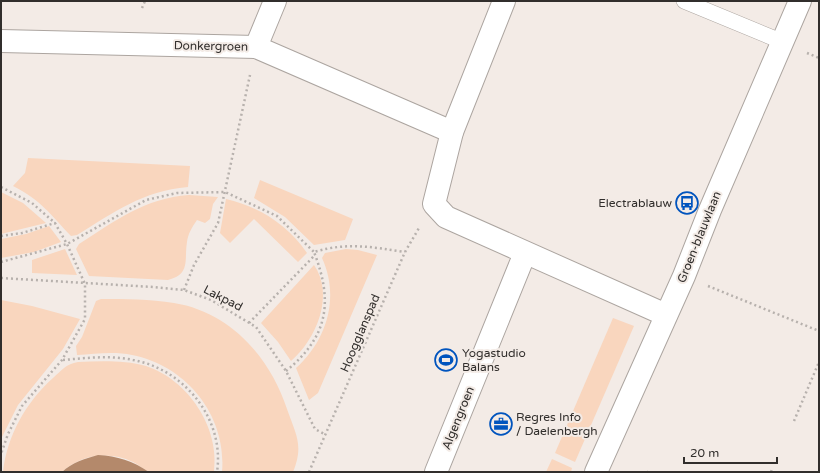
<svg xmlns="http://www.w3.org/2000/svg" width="820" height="473" font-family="'Varela Round',sans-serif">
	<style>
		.green { fill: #f9d6be }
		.water { fill: #b4896b }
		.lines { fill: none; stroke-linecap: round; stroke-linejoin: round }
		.service-casing { stroke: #aca5a0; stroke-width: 16 }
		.minor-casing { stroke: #aca5a0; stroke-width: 24 }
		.path { stroke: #b7b1ad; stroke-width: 2.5; stroke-dasharray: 2 3; stroke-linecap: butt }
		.service { stroke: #fff; stroke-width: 15 }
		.minor { stroke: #fff; stroke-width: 22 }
		.labels { text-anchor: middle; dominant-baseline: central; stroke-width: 4; stroke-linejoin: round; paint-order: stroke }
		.street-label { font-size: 12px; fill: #312e2c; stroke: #f3ebe6 }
		.poi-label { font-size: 12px; fill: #312e2c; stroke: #f3ebe6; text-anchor: start }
	</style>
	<rect width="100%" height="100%" fill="#f3ebe6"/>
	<!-- green -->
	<g class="green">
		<path d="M28,158L190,166L188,187C142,191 115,212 77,235L71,236C50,214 42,201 13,186L25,173Z"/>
		<polygon points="260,180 353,219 345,240 314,245 285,217 254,198"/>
		<polygon points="1,192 23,203 46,223 1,234"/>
		<path d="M189,195L218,197L213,204L210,219L205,223L197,220C192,227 188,234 187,242C184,260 191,274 168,280L89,276L76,249L79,244C115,221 145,198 189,195Z"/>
		<path d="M226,199C259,207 287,224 307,253L298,262L254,219L230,243L220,233Z"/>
		<polygon points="49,226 61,242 34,252 1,258 1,239 26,234"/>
		<polygon points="65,249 77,275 32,273 32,260"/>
		<path d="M346,249L358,250L377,255L318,393L309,400L296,368C327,340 340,297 322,258L325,253Z"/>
		<path d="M314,265C335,295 316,340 291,361L278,342L261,323Z"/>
		<path d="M101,299C125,299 150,299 174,303C230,312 270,357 287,409C296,435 304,445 293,472H222C227,416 187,366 132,355C114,351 95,354 77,355L76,346L82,337L96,301Z"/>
		<polygon points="1,300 32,306 80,319 63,349 18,405 1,439"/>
		<polygon points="613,318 634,326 575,462 555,453"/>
		<path d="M78,362C100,361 125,360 146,366C188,380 220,427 214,472C202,472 157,473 149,472C144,470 139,465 133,462C109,451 82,454 62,472H3C7,436 26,402 53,378C62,370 66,364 78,362Z"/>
		<polygon points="552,459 572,468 571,472 546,472"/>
	</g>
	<!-- water -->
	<path class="water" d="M98,455C117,456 133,461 149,472H62C73,462 84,459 98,455Z"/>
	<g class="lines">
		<!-- service casing -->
		<g class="service-casing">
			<polyline id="service" points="684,1 783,42"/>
		</g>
		<!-- minor casing -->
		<g class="minor-casing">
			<g id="minor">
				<polyline points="504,1 452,132 434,204 446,217 666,315"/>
				<polyline points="1,41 256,47 452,132"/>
				<polyline points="256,47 275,1"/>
				<polyline points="436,472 525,253"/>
				<polyline points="596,472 684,276 710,210 800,1"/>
			</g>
		</g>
		<!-- path -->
		<g class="path">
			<polyline points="142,8 145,1"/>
			<polyline points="807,53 819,58"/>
			<polyline points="1,187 32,203 55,223 67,244 85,284 85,319 62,360 22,406 8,434 1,454"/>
			<polyline points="1,236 22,233 55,223"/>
			<polyline points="1,262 67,244 146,200 177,193 225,192 277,216 314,252"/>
			<polyline points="1,278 153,287 184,290 211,300 256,327 286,371 315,429 326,435"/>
			<polyline points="708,286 819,331"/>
			<polyline points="184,290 194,265 218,223 250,75"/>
			<polyline points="249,323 315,255"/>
			<path d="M63,360C86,358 110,355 133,360C184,369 225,419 217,472"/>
			<path d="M286,371C329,336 333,301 314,252C347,242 372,247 405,252"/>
			<polyline points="794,421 819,362"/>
			<polyline points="309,472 405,252 419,228"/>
			<polyline points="647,472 648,472"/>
			<polyline points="771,472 772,469"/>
		</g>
		<!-- service -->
		<use href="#service" class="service"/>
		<!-- minor -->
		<use href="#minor" class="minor"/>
	</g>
	<!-- icons -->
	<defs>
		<g id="bus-ring" transform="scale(1.15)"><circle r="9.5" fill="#f3ebe6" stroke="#0054be" stroke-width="1.5"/><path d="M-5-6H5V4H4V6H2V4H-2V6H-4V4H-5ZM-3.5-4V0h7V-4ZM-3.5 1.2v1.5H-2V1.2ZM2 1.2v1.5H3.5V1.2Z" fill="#0054be"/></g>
		<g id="stadium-ring" transform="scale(1.15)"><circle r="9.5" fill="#f3ebe6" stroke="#0054be" stroke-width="1.5"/><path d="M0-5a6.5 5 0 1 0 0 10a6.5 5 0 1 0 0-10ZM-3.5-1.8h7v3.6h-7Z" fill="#0054be"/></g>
		<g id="office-ring" transform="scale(1.15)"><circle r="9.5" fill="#f3ebe6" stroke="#0054be" stroke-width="1.5"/><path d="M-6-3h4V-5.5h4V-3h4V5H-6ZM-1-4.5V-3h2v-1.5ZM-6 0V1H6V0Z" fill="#0054be"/></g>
	</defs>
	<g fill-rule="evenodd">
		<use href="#bus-ring" x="687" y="203"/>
		<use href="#stadium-ring" x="446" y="360"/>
		<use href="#office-ring" x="501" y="424"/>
	</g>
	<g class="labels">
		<!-- street labels -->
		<g class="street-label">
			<text transform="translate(211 46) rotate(1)">Donkergroen</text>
			<text transform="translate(699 237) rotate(-68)">Groen-blauwlaan</text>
			<text transform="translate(223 298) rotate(27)">Lakpad</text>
			<text transform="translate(360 333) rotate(-67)">Hoogglanspad</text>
			<text transform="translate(458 418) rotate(-68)">Algengroen</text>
		</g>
		<!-- poi labels -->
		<g class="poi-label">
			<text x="672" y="203" text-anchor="end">Electrablauw</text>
			<text x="462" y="353">Yogastudio<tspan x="462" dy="14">Balans</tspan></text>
			<text x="516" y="417">Regres Info<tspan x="516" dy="14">/ Daelenbergh</tspan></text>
		</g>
	</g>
	<!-- border -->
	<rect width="820" height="473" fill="none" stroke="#312e2c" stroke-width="4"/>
	<!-- scale -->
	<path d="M684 457v6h93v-6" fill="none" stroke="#312e2c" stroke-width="2"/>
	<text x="690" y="457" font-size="12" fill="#312e2c" stroke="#f3ebe6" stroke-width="3" paint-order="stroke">20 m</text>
</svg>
